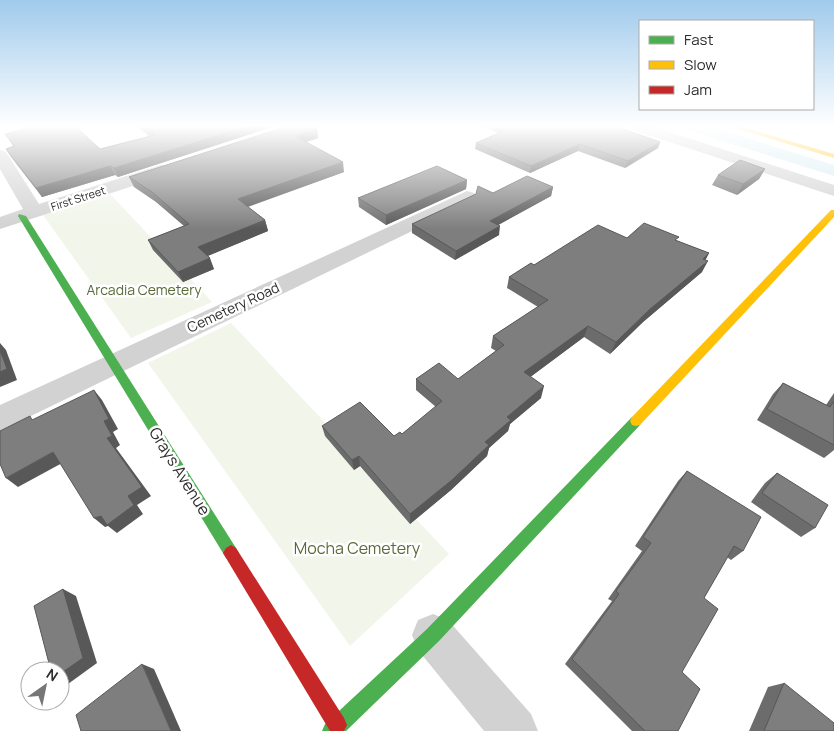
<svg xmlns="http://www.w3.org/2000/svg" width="834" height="731" font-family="Manrope,sans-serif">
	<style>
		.green { fill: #f1f5ea }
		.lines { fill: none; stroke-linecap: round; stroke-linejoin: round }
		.canal { fill: #d5ecf2; fill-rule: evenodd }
		.street { fill: #d2d2d2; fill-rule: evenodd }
		.fast { fill: #4caf50; fill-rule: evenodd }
		.slow { fill: #ffc107; fill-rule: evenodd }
		.jam { fill: #c62828; fill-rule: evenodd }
		.wall { fill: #6c6c6c }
		.shaded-wall { fill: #585858 }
		.building { fill: #7e7e7e; stroke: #585858 }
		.labels { text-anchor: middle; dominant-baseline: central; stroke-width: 5; stroke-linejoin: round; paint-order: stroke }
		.far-street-label { font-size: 11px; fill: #2d2d2d; stroke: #fff }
		.park-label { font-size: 14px; fill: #596b37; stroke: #fff }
		.street-label { font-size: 14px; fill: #2d2d2d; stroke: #fff }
		.near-street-label { font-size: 16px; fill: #2d2d2d; stroke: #fff }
		.near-park-label { font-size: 16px; fill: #596b37; stroke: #fff }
	</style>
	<rect width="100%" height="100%" fill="#fff"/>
	<!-- green -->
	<g class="green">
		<polygon points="110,194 212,302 131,338 43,215"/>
		<polygon points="231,323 449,554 350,646 148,363"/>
	</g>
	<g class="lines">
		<!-- canal -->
		<polygon class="canal" points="682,126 707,126 834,165 834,176 684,129"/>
		<!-- street -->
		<g class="street">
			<polygon points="628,126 651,126 834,185 834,196 630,129"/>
			<polygon points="0,150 6,152 39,204 161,165 173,165 175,169 173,173 0,229 0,217 23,209 0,169"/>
			<polygon points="467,191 474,193 476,197 474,201 0,431 0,405"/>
			<polygon points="433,614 448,620 531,714 538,731 484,731 418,650 412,635 418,620"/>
		</g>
		<!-- fast -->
		<g class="fast">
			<polygon points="19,214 26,216 236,548 239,553 236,558 231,561 226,558 18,216"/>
			<polygon points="636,416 640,417 642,421 640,425 439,641 346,731 322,731 325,724 427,629 632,417"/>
		</g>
		<!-- slow -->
		<g class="slow">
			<polygon points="728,126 739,126 834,154 834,158"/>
			<polygon points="831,210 834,210 834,217 640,425 636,426 632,425 630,421 632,417"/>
		</g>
		<!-- jam -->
		<polygon class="jam" points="231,545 236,548 344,718 347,725 344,731 330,731 226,558 223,553 226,548"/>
	</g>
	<!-- wall -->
	<g class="wall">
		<polygon points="136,126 275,126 118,177 115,175 42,197 11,157 6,149 13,146 5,134 100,149 149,136"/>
		<polygon points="482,126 615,126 660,142 658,148 625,168 578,151 530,173 475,149 476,143 499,133"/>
		<polygon points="317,129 318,138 306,142 344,172 248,207 265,220 268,231 207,256 214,269 183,282 153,250 148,240 184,226 156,202 134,187 129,177"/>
		<polygon points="765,169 759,179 737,195 712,185 718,175"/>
		<polygon points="467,180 466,189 386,225 359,207 358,198"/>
		<polygon points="553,187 551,196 498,225 499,235 455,260 412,233 412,224 476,194 493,193"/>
		<polygon points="627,238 677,241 709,253 705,260 702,272 643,322 610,354 584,337 530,377 541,398 510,424 508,431 489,448 487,456 451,490 410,524 360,466 354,470 325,436 322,426 394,436 402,434 436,407 416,390 416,379 458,379 496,351 491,348 493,336 538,307 507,288 509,277 534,265"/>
		<polygon points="783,383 826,405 834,393 834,450 824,458 757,420 773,394"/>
		<polygon points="687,471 743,551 731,560 727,557 704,598 682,672 678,731 632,731 565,664 612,601 608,599 642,551 635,546 678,481"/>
		<polygon points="777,473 815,528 801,537 751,502 765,483"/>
		<polygon points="784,683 834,731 749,731 768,687"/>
	</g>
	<!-- shaded-wall -->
	<g class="shaded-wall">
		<polygon points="248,126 275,126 118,177 114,168"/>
		<polygon points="317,129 318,138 297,145 295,136"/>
		<polygon points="660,142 658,148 625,168 628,161"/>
		<polygon points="580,144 578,151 530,173 531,166"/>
		<polygon points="343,162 344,172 241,209 238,199"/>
		<polygon points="110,166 115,175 42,197 36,188"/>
		<polygon points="765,169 759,179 737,195 743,184"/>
		<polygon points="467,180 466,189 386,225 386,215"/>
		<polygon points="553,187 551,196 489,230 490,221"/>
		<polygon points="265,220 268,231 203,258 198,247"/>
		<polygon points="500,226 499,235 455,260 456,251"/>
		<polygon points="709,253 703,265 708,261 702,272 643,322 610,354 616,342"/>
		<polygon points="210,258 214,269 183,282 178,272"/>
		<polygon points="588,326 584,337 521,384 524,372"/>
		<polygon points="0,343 6,350 17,380 0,387"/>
		<polygon points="544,386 541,398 510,424 508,431 489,448 487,456 451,490 410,524 410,514 485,442 507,417"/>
		<polygon points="94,390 102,400 118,429 113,432 120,445 116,448 151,496 137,505 143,514 117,533 108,526 105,527 94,518 128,496 107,438 104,421"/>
		<polygon points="53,452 64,462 18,487 6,478"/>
		<polygon points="359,456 360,466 354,470 352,460"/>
		<polygon points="63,589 76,596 97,663 68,684 60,681"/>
		<polygon points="142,664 154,669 181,731 171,731"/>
	</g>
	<!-- building -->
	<g class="building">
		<polygon points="37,126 75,126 100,149 155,135 143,126 248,126 114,168 110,166 36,188 6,149 15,146 5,134"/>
		<polygon points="288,126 313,126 317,129 295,136 343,162 238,199 265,220 198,247 210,258 178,272 148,240 189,224 152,192 129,177"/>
		<polygon points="499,126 615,126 660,142 628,161 580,144 531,166 476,143 503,131 501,130 505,128"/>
		<polygon points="740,160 765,169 743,184 718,175"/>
		<polygon points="437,166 467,180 386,215 358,198"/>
		<polygon points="527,176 553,187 490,221 500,226 456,251 412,224 476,194 478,186 493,193"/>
		<polygon points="644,223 679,237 675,240 709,253 703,259 708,261 649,310 616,342 588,326 524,372 544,386 507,417 511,420 485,442 489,445 452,480 410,514 359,456 352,460 322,426 360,402 394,436 400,432 402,434 442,401 416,379 439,363 458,379 504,345 493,336 548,300 509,277 531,263 534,265 598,225 627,238"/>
		<polygon points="0,350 7,369 0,372"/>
		<polygon points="783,383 830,407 834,401 834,445 767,409"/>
		<polygon points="94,390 109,419 104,421 112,436 107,438 142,487 128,496 134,505 107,525 101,516 94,518 53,452 6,478 0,464 0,431 30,416 32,420"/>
		<polygon points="687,471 761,517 743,551 734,546 704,598 718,609 682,672 700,689 678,731 645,731 572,659 619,594 616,591 651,543 643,537"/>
		<polygon points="777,473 828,505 815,528 762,493"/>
		<polygon points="63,589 83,658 60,674 60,671 51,671 34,606"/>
		<polygon points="142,664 171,731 81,731 76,715"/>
		<polygon points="784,683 834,723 834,731 764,731"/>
	</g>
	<!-- sky -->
	<linearGradient id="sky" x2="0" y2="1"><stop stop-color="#a0caec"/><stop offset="0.55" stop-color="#fff"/><stop offset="1" stop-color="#fff" stop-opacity="0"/></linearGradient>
	<rect width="834" height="229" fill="url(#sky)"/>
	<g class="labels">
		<!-- far-street labels -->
		<g class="far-street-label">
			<text transform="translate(78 198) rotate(-18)">First Street</text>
		</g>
		<!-- park labels -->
		<g class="park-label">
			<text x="144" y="289">Arcadia Cemetery</text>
		</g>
		<!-- street labels -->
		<g class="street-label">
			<text transform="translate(233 307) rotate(-25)">Cemetery Road</text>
		</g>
		<!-- near-street labels -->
		<g class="near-street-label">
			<text transform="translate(180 471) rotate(58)">Grays Avenue</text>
		</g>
		<!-- near-park labels -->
		<g class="near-park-label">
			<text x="357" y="548">Mocha Cemetery</text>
		</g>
	</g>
	<!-- legend -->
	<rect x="639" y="20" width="175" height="90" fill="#ffffff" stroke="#ababab"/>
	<rect x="649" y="36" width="25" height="8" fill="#4caf50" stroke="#ababab"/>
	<text x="684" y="45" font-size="15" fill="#2d2d2d">Fast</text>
	<rect x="649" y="61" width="25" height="8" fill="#ffc107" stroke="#ababab"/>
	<text x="684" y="70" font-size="15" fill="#2d2d2d">Slow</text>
	<rect x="649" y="86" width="25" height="8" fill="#c62828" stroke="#ababab"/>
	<text x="684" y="95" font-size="15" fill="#2d2d2d">Jam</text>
	<!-- north arrow -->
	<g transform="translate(45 686) rotate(33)"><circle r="24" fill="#ffffff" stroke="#ababab"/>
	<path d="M0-4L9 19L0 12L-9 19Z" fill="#767676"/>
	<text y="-8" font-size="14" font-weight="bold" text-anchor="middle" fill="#2d2d2d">N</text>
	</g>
</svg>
